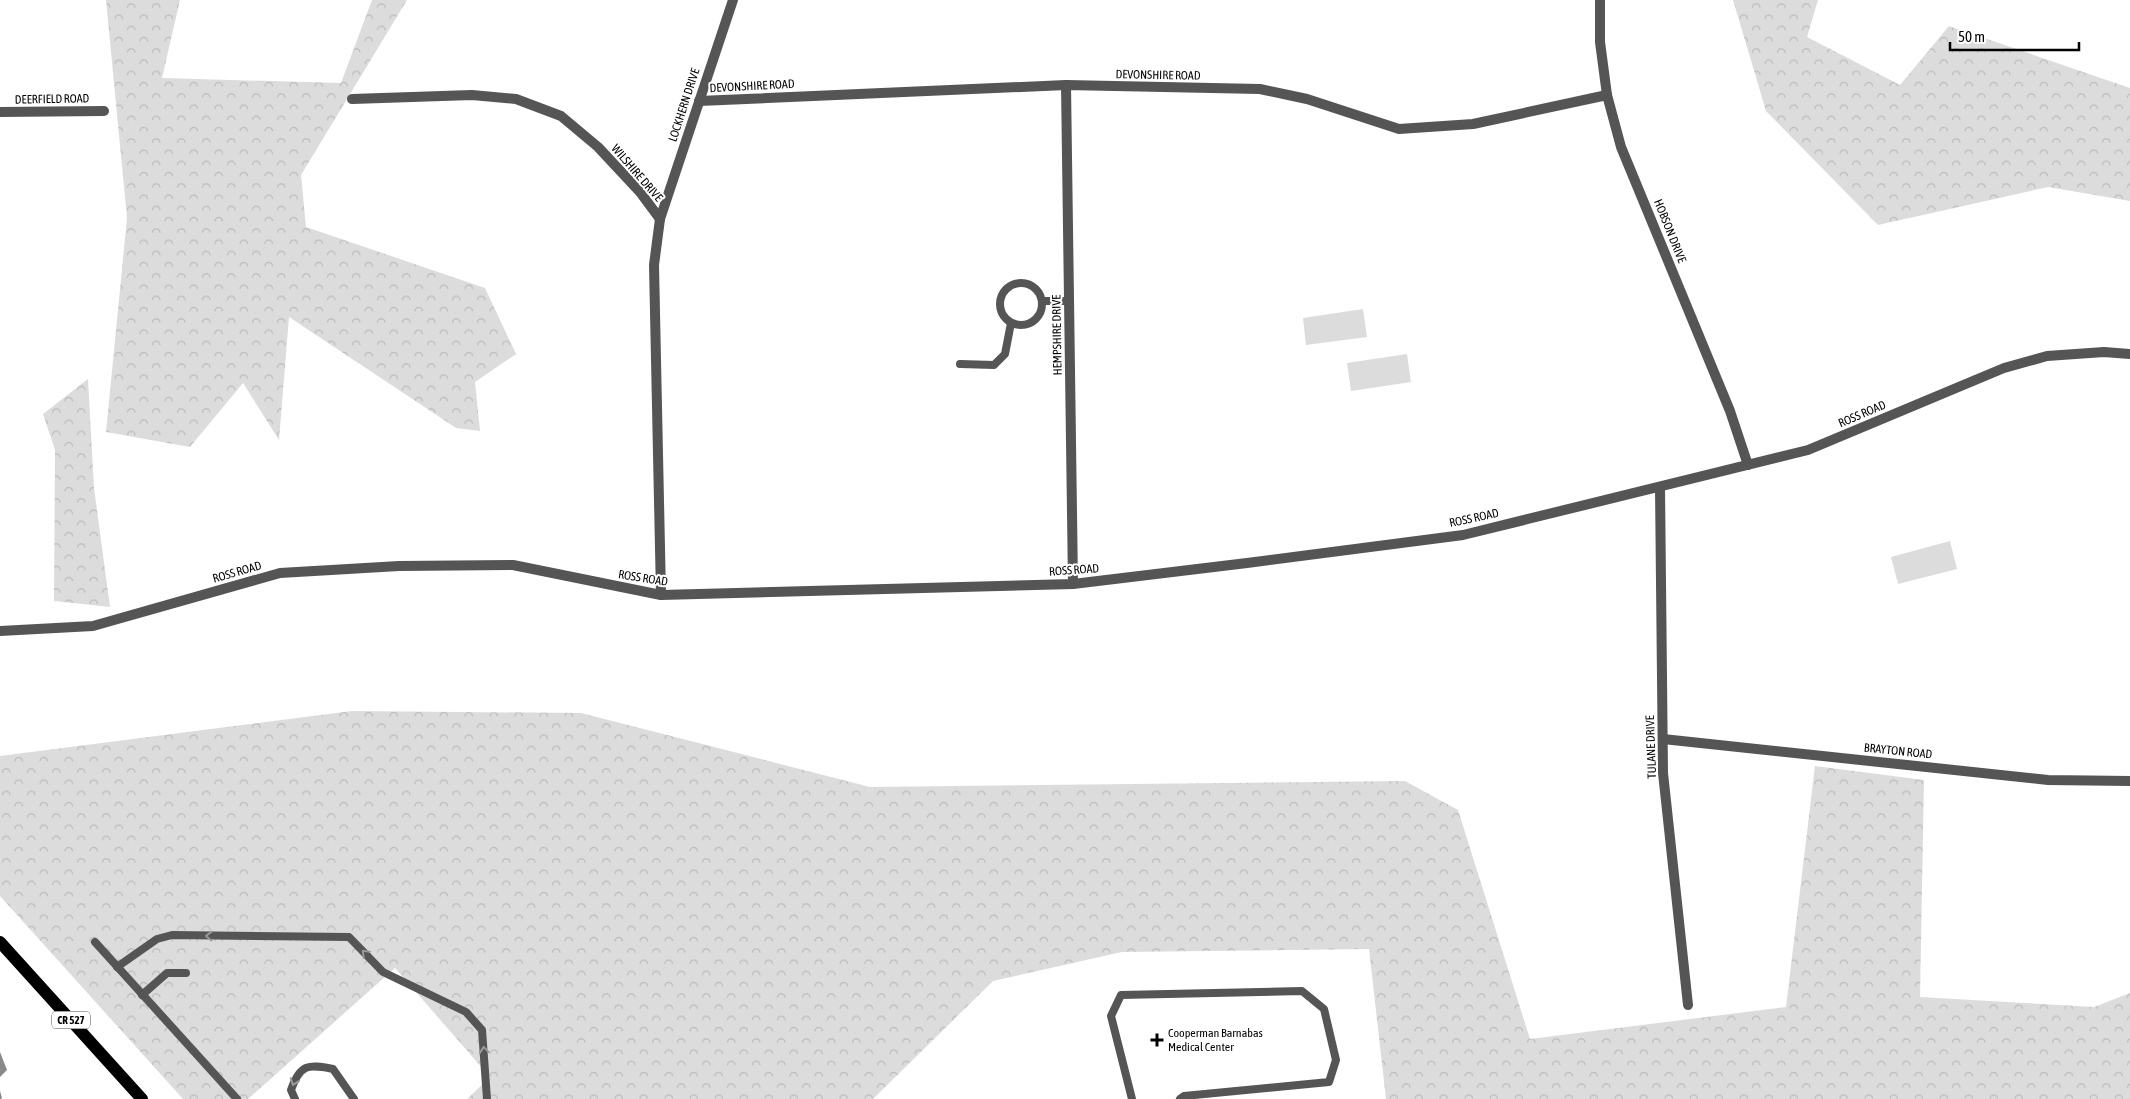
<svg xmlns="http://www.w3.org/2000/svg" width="2130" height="1099" font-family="'Asap Condensed',sans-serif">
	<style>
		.forest { fill: url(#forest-crowns) }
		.pitch { fill: #dcdcdc }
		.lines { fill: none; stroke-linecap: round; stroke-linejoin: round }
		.lane { stroke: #555; stroke-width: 8 }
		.street { stroke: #555; stroke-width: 10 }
		.primary { stroke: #000; stroke-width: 12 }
		.shaded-wall { fill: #898989 }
		.oneway { stroke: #999 }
		.poi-dot { fill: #000; stroke: #fff; stroke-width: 2 }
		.labels { text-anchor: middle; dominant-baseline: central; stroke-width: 4; stroke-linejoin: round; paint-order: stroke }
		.shield { fill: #fff; stroke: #4c4c4c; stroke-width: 1 }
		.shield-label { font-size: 11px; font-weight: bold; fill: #000 }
		.street-label { font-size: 12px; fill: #000; stroke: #fff }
		.poi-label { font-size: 12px; fill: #000; stroke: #fff; text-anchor: start }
	</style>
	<defs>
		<pattern id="forest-crowns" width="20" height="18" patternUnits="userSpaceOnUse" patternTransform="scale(1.25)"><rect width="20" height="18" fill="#dcdcdc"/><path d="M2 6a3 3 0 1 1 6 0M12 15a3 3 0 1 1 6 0" fill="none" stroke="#bbb"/></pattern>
	</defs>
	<rect width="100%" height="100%" fill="#fff"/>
	<!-- forest -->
	<g class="forest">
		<polygon points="106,0 180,0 162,78 341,83 372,0 407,0 301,175 306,227 485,288 516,354 475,382 480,431 456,428 289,317 279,440 243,383 190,447 106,432 127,218"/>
		<polygon points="1733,0 1818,0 1807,37 1900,85 1949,26 2130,88 2130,201 2048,187 1878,225 1766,111"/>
		<polygon points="88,379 94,488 110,607 54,601 55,450 43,414"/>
		<polygon points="352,711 581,713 870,787 1405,781 1458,810 1530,1039 1786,1007 1815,766 1924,780 1920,997 2094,1007 2130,993 2130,1099 1386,1099 1369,949 1122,952 993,981 873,1099 467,1099 490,1077 395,968 248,1099 183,1099 0,896 0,756"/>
	</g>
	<!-- pitch -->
	<g class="pitch">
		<polygon points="1363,309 1367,337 1306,345 1303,318"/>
		<polygon points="1407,354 1411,382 1351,391 1347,363"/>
		<polygon points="1950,541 1957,569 1898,584 1891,557"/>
	</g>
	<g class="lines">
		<!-- lane -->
		<g class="lane">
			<circle cx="1021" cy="304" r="21"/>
			<polyline points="1043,301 1069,301"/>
			<polyline points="960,364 994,365 1005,354 1011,323"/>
			<polyline points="95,942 237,1099"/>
			<polyline points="117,967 157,939 172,935 349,937 383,972 466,1012 482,1030 487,1099"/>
			<polyline points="142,995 167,973 186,973"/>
			<path d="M295,1099L291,1090C300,1064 308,1064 333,1069L354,1099"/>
			<polyline points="1132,1099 1111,1016 1121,995 1302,991 1324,1009 1336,1060 1329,1082 1184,1096 1180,1099"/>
		</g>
		<!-- street -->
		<g class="street">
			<polyline points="1600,0 1600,42 1607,95 1621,147 1730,411 1748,465"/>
			<polyline points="1066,85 1073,584"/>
			<polyline points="352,99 472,95 516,99 561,116 598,147 640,192 660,219 654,265 661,595"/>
			<polyline points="699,101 1066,85 1260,89 1307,99 1399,129 1473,124 1607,95"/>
			<polyline points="0,112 104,111"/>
			<polyline points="660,219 733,0"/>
			<polyline points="1660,487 1663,773 1688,1005"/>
			<polyline points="0,631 93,626 280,573 399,566 513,565 661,595 1073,584 1247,563 1463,535 1808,450 2004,368 2047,356 2104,352 2130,354"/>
			<polyline points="1663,739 2048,780 2130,781"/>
		</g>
		<!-- primary -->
		<polyline class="primary" points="0,942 142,1099"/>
	</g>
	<!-- shaded-wall -->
	<g class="shaded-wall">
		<polygon points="0,1052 7,1070 0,1077"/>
		<polygon points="0,1091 2,1098 1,1099 0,1099"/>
	</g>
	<!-- one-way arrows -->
	<defs><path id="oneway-chevron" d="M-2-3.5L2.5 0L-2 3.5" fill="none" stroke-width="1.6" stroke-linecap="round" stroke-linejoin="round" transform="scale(1.25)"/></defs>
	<g class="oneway">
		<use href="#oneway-chevron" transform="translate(209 936) rotate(-179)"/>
		<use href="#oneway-chevron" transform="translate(365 953) rotate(-135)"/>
		<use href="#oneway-chevron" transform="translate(484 1050) rotate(-95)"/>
		<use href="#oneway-chevron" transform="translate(294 1082) rotate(110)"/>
	</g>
	<!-- markers -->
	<path class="poi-dot" d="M1154.5 1032.5h5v5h5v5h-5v5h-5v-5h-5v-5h5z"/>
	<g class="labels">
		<!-- shield labels -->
		<rect class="shield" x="52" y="1011.5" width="38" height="17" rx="4"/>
		<g class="shield-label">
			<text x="71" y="1020">CR 527</text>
		</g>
		<!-- street labels -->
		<g class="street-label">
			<text transform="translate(1158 75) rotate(1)">DEVONSHIRE ROAD</text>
			<text transform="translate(752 86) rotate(-3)">DEVONSHIRE ROAD</text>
			<text transform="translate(52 99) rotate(-1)">DEERFIELD ROAD</text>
			<text transform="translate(684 105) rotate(-72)">LOCKHERN DRIVE</text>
			<text transform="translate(637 173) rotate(49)">WILSHIRE DRIVE</text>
			<text transform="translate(1670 231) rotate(68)">HOBSON DRIVE</text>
			<text transform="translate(1057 335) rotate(-91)">HEMPSHIRE DRIVE</text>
			<text transform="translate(1862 414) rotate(-23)">ROSS ROAD</text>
			<text transform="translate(1474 518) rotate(-12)">ROSS ROAD</text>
			<text transform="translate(1074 570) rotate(-4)">ROSS ROAD</text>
			<text transform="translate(237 572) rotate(-16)">ROSS ROAD</text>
			<text transform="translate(643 578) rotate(9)">ROSS ROAD</text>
			<text transform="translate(1651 747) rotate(-92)">TULANE DRIVE</text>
			<text transform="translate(1898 751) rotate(6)">BRAYTON ROAD</text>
		</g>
		<!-- poi labels -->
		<g class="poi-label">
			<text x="1168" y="1033">Cooperman Barnabas<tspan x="1168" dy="14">Medical Center</tspan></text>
		</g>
	</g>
	<!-- scale -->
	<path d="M1950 42v8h129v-8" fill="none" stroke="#000000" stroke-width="2.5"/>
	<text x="1958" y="42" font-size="15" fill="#000000" stroke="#ffffff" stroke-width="4" paint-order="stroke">50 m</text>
</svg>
